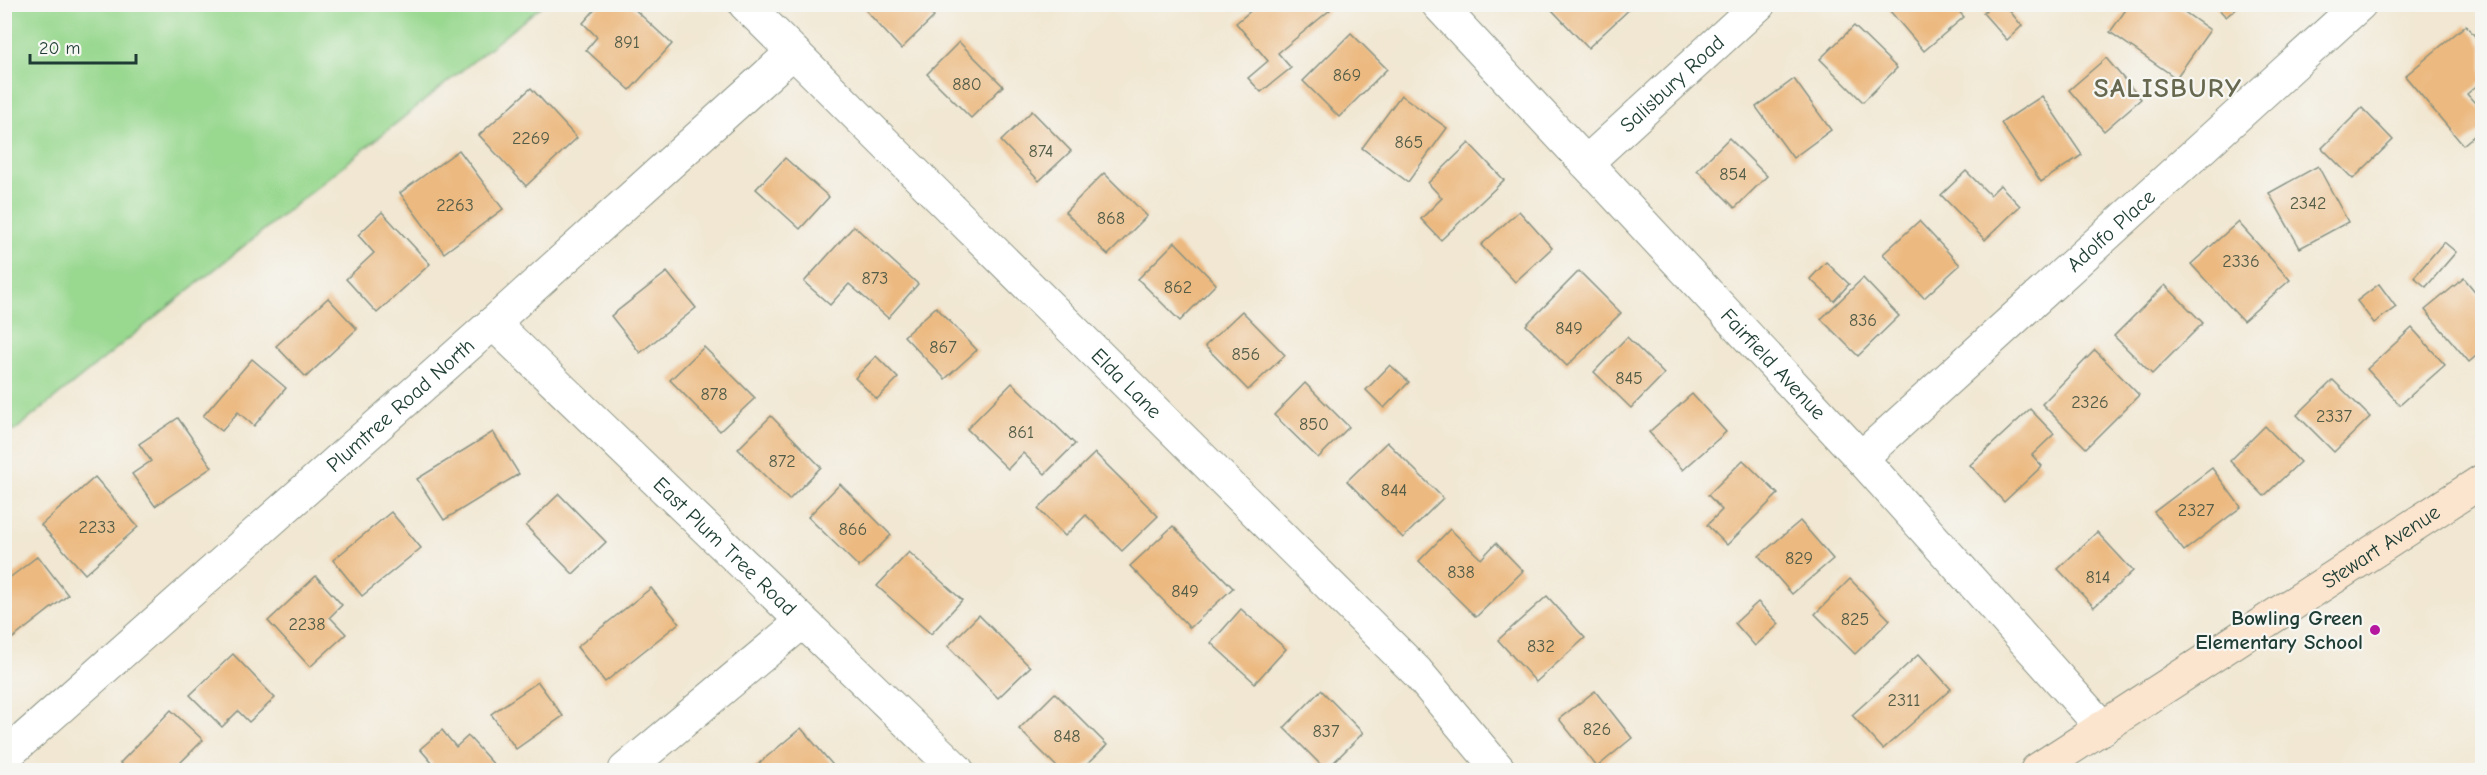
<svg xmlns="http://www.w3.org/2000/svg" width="2487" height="775" font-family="'Comic Neue',sans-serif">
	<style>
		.green { fill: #98d88f; stroke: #5c8a62; stroke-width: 1.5 }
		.building { fill: #ecb980 }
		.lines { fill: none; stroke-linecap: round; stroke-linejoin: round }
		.street-casing { stroke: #889283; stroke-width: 35 }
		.secondary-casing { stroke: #889283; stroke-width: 35 }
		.street { stroke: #fff; stroke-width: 33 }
		.secondary { stroke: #fbe5cf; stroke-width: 33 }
		.poi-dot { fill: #b5179e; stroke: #f6f6f2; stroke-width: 2 }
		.labels { text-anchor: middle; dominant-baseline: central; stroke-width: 4.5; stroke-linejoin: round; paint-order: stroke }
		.number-label { font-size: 18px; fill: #525c47 }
		.street-label { font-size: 21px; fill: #1f3d34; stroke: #f6f6f2 }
		.poi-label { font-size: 21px; font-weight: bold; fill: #1f3d34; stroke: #f6f6f2; text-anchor: end }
		.district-label { font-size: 27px; font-weight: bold; letter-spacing: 1.5px; fill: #67684f; stroke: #f6f6f2 }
	</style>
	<rect width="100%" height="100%" fill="#f6f6f2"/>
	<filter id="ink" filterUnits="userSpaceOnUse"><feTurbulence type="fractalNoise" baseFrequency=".0167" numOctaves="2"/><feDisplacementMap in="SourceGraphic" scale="12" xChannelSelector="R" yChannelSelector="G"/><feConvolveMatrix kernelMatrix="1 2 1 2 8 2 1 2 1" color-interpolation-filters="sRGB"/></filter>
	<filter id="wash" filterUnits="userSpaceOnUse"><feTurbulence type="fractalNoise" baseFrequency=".008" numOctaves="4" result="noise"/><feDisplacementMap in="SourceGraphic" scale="24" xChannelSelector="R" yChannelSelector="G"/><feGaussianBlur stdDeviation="1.35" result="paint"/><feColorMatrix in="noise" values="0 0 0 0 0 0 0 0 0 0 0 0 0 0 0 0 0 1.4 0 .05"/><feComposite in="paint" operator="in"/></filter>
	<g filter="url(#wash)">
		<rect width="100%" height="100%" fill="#f1e7d2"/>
		<!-- green -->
		<polygon class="green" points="4,5 5,4 543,5 14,431 4,419"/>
		<g id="blocks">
			<!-- building -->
			<g class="building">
				<polygon points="600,4 629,4 672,44 630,90 586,50 597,37 583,23"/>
				<polygon points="860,4 922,4 934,17 901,49"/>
				<polygon points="1259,4 1325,4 1330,10 1278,53 1291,68 1261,92 1248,78 1268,61 1236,23"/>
				<polygon points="1558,4 1635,4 1588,48 1552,10"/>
				<polygon points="1884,4 1952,4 1964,17 1924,51"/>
				<polygon points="1992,4 2004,4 2022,26 2007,40 1983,13"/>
				<polygon points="2130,4 2173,4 2210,30 2176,78 2110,32"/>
				<polygon points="2215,5 2240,5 2226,17"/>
				<polygon points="2466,25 2482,45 2482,81 2467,94 2482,111 2482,129 2463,145 2405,76"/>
				<polygon points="1854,26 1897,68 1863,102 1820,59"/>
				<polygon points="1351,33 1387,69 1339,117 1303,81"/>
				<polygon points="959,42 1003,86 971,118 927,74"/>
				<polygon points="2106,58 2141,99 2104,131 2069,90"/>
				<polygon points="1794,79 1831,130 1793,158 1756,107"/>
				<polygon points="531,88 577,138 526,186 479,135"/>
				<polygon points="1401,95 1447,128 1408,182 1362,148"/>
				<polygon points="2042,96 2082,155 2041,182 2001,123"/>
				<polygon points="2362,108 2393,140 2353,179 2322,148"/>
				<polygon points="1032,111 1071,151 1039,181 1001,141"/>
				<polygon points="1729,138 1767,176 1735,208 1697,170"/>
				<polygon points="1469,143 1504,180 1441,240 1421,219 1442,198 1428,183"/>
				<polygon points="459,150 503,209 444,253 400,193"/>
				<polygon points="785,158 829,197 800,229 756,189"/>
				<polygon points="2318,166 2348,222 2300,248 2269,193"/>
				<polygon points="1966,171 1990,195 2000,185 2020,206 1985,240 1941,195"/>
				<polygon points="1104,173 1147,216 1108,255 1065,212"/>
				<polygon points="1519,211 1552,248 1515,282 1481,245"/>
				<polygon points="382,212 430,264 377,313 346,279 374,253 358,235"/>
				<polygon points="1919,221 1960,265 1924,298 1883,254"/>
				<polygon points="2238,222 2290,280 2243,321 2191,264"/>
				<polygon points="854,226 918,284 888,318 849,284 830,305 804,282"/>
				<polygon points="1175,242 1216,284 1180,321 1138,279"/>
				<polygon points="2444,242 2456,252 2426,287 2414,277"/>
				<polygon points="1826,262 1849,284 1834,301 1810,279"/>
				<polygon points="1579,271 1621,313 1567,366 1526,325"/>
				<polygon points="667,272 696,308 640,353 611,316"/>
				<polygon points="1863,278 1899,316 1858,356 1821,319"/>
				<polygon points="2464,278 2482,300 2482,351 2469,362 2425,310"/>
				<polygon points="2379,284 2396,307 2374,323 2357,301"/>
				<polygon points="2165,285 2203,323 2152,374 2114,336"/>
				<polygon points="328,298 357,329 306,377 276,346"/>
				<polygon points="936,307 977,350 945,379 904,336"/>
				<polygon points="1242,311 1285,355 1248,390 1205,346"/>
				<polygon points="2412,328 2445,365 2400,405 2367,369"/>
				<polygon points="1627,337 1664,374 1631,408 1594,372"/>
				<polygon points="704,347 755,398 720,431 670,380"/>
				<polygon points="2095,350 2139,395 2086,448 2042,404"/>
				<polygon points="876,356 898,378 877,399 855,378"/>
				<polygon points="252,359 286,388 254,426 238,412 222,431 203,416"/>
				<polygon points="1390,365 1409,382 1384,408 1366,390"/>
				<polygon points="2333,380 2370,417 2334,452 2297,415"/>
				<polygon points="1012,383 1075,444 1045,474 1023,453 1008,469 967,429"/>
				<polygon points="1305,383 1349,427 1318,458 1274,415"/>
				<polygon points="1692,394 1726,432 1683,470 1649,432"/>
				<polygon points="2030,409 2054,434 2032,455 2042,466 2004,502 1970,465"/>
				<polygon points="771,416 821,467 789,500 738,449"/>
				<polygon points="178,418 212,467 155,506 132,474 151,461 139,444"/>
				<polygon points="2265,426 2300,462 2264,496 2230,461"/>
				<polygon points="493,432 519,474 444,520 417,479"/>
				<polygon points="1387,442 1443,498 1403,538 1347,481"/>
				<polygon points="1095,453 1158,516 1122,551 1086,515 1065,536 1038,509"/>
				<polygon points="1743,460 1778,494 1727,545 1707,525 1722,510 1708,495"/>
				<polygon points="2212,468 2241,507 2184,551 2154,512"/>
				<polygon points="95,477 138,527 85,574 41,525"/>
				<polygon points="840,484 891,535 859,567 808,517"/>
				<polygon points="559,494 606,542 573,574 526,526"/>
				<polygon points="391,512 421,548 362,596 333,560"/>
				<polygon points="1800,521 1833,559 1792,594 1759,556"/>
				<polygon points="1173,526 1233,588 1190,628 1130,566"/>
				<polygon points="1450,529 1481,559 1496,543 1523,571 1476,617 1419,561"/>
				<polygon points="2097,532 2133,571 2094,607 2058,569"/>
				<polygon points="909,552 962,600 931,634 877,586"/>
				<polygon points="38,556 68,595 13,638 4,628 4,582"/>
				<polygon points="316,576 342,605 330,617 346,634 310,667 268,621"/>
				<polygon points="1850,579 1890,620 1855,654 1815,614"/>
				<polygon points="651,588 679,623 605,682 577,647"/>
				<polygon points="1547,596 1585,638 1536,682 1498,640"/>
				<polygon points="1758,602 1779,624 1755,646 1735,623"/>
				<polygon points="1241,609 1286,649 1255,683 1211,643"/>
				<polygon points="979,615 1030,667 998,698 948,646"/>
				<polygon points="233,654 275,698 249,722 238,711 222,727 190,695"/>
				<polygon points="1919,654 1951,689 1883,749 1852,715"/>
				<polygon points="538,682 563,716 516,749 491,714"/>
				<polygon points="1321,690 1363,733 1326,770 1284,728"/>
				<polygon points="1595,691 1632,738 1597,767 1559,719"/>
				<polygon points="1055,693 1107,745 1081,770 1060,770 1019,729"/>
				<polygon points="171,710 203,740 173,770 128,770 120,763"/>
				<polygon points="801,728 837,770 751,770"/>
				<polygon points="442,730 456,747 468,736 496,767 492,770 426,770 433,764 420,749"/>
				<polygon points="1125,764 1132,770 1118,770"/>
			</g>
		</g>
	</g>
	<g filter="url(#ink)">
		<use href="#blocks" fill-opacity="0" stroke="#889283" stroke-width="1.5"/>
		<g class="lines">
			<!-- street casing -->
			<g class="street-casing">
				<g id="street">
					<path id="s1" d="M745,4L1417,672L1499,770"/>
					<path id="s2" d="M1438,4L1861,458L2103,728"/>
					<path id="s3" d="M1586,163L1759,4"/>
					<path id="s4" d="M493,323L957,770"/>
					<path id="s5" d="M1861,458L2360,4"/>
					<path id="s6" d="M4,757L493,323L793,52"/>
					<polyline points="625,770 802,622"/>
				</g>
			</g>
			<!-- secondary casing -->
			<g class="secondary-casing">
				<g id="secondary">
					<path id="s7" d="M2037,770L2482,481"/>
				</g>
			</g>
			<!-- street -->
			<use href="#street" class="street"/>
			<!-- secondary -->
			<use href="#secondary" class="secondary"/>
		</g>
	</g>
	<!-- markers -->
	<circle class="poi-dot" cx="2375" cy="630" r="6"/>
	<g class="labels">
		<!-- number labels -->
		<g class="number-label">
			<text x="627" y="42">891</text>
			<text x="1347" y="75">869</text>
			<text x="967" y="84">880</text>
			<text x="531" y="138">2269</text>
			<text x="1409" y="142">865</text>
			<text x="1041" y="151">874</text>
			<text x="1733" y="174">854</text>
			<text x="2308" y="203">2342</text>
			<text x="455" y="205">2263</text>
			<text x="1111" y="218">868</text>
			<text x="2241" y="261">2336</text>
			<text x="875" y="278">873</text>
			<text x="1178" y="287">862</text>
			<text x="1863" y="320">836</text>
			<text x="1569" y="328">849</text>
			<text x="943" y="347">867</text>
			<text x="1246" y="354">856</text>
			<text x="1629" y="378">845</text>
			<text x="714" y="394">878</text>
			<text x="2090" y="402">2326</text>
			<text x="2334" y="416">2337</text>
			<text x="1314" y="424">850</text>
			<text x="1021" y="432">861</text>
			<text x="782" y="461">872</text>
			<text x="1394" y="490">844</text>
			<text x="2196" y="510">2327</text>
			<text x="97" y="527">2233</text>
			<text x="853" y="529">866</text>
			<text x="1799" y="558">829</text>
			<text x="1461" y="572">838</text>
			<text x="2098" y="577">814</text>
			<text x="1185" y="591">849</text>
			<text x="1855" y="619">825</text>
			<text x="307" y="624">2238</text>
			<text x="1541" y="646">832</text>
			<text x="1904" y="700">2311</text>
			<text x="1597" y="729">826</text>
			<text x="1326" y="731">837</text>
			<text x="1067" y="736">848</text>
		</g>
		<!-- street labels -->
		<g class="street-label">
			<text stroke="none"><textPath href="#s3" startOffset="117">Salisbury Road</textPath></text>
			<text stroke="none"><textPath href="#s5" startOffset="338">Adolfo Place</textPath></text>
			<text stroke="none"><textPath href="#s2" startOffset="492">Fairfield Avenue</textPath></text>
			<text stroke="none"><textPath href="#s1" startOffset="538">Elda Lane</textPath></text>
			<text stroke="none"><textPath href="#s6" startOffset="530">Plumtree Road North</textPath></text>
			<text stroke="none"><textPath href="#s4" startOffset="322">East Plum Tree Road</textPath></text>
			<text stroke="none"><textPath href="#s7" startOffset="410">Stewart Avenue</textPath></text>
		</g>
		<!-- poi labels -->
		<g class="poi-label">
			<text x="2363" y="618">Bowling Green<tspan x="2363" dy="24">Elementary School</tspan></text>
		</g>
		<!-- district labels -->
		<g class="district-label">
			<text x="2168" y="88">SALISBURY</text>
		</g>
	</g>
	<!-- margin -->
	<rect width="2487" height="775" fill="none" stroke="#f6f6f2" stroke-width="24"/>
	<!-- scale -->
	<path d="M30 54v9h106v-9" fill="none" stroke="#1f3d34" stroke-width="3"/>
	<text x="39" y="54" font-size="18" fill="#1f3d34" stroke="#f6f6f2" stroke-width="4.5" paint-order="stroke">20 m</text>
</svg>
